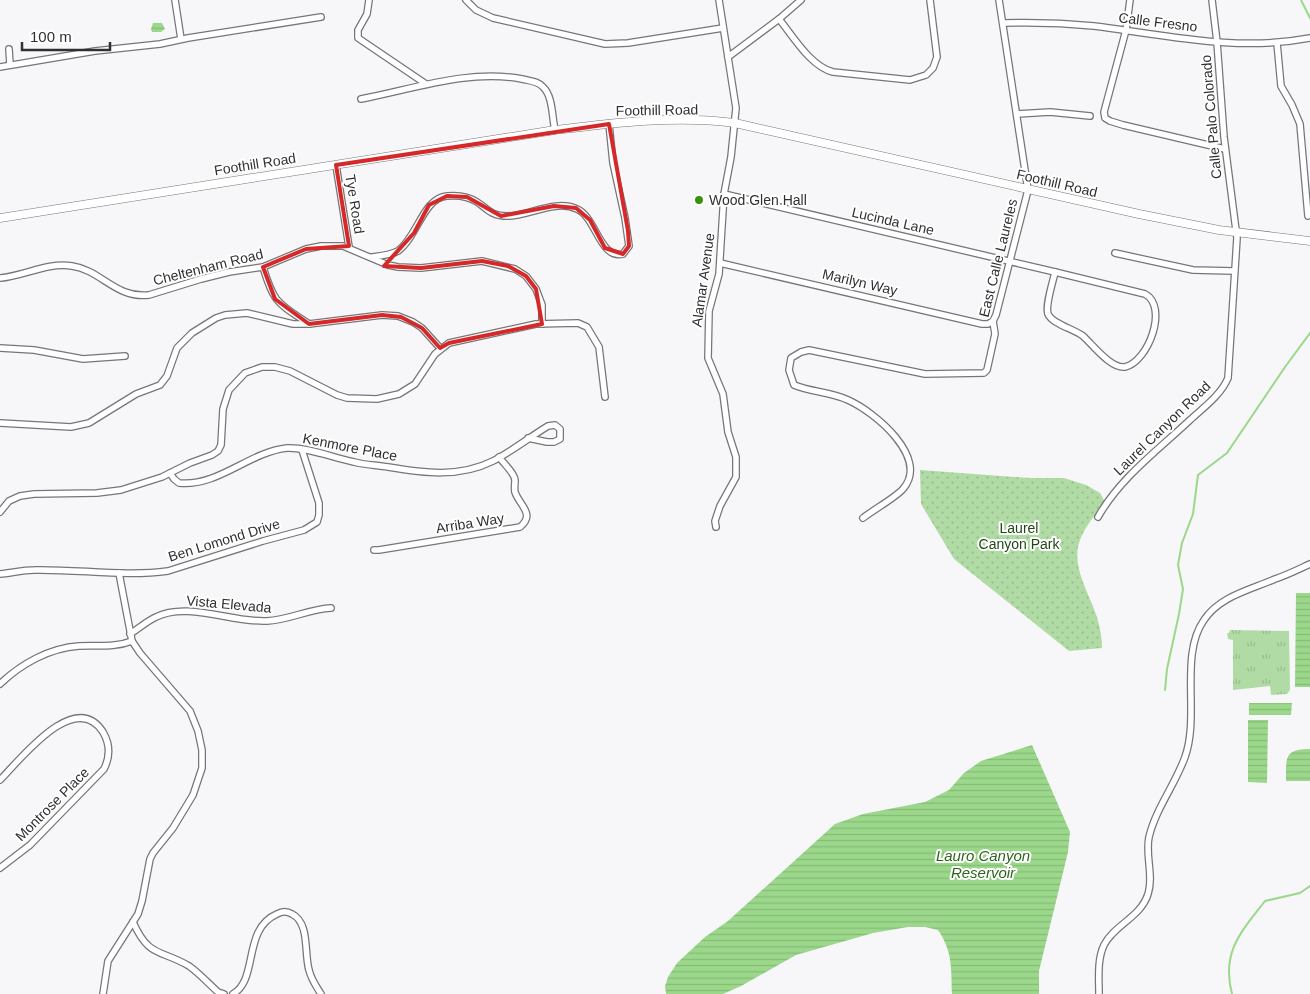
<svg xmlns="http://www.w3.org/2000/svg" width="1310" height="994" font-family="Arial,sans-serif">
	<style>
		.grass { fill: url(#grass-tufts) }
		.park { fill: url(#park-dots) }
		.water { fill: url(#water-rules) }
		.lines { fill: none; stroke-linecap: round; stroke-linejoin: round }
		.stream { stroke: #9bd88b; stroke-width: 2 }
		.minor-casing { stroke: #767578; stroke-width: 8 }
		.secondary-casing { stroke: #767578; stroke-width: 9 }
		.minor { stroke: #fff; stroke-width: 5.5 }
		.secondary { stroke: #fff; stroke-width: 8 }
		.marked { fill: none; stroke: #d62828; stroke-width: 4; stroke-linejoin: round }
		.poi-dot { fill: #36930d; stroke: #fff; stroke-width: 2 }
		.labels { text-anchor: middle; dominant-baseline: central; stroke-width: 4; stroke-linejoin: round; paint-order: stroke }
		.street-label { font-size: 14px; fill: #303031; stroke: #fff }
		.poi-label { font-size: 14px; fill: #303031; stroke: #fff; text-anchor: start }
		.park-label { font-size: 14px; fill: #204713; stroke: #fff }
		.water-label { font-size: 15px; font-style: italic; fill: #2d651b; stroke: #fff }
	</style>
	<defs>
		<pattern id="grass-tufts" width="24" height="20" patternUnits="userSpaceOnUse" patternTransform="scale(1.25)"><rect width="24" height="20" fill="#b0dba5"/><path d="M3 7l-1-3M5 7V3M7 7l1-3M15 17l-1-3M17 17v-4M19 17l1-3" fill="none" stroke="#98bc8e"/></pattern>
		<pattern id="park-dots" width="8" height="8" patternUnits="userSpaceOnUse" patternTransform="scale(1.25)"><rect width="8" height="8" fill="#b0dba5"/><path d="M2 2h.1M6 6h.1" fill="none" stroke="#98bc8e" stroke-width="1.8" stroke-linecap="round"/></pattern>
		<pattern id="water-rules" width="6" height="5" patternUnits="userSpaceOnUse" patternTransform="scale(1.25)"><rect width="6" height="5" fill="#9bd88b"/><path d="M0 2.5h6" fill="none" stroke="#86ba78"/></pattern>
	</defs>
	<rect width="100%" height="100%" fill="#f7f6f9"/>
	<!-- grass -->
	<polygon class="grass" points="1230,630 1289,631 1290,690 1287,694 1271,695 1270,686 1233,690 1233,640 1228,639 1227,633 1229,633"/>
	<!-- park -->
	<path class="park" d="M920,470L1030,478H1064L1086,485L1100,493L1105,502C1096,514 1085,526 1080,540C1070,565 1090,595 1097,617C1100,628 1102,637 1102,648L1069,651L954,559L921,504Z"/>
	<!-- water -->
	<g class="water">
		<polygon points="153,23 162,23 165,29 161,32 152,32 151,29"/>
		<polygon points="1296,593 1310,593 1310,687 1295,687"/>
		<polygon points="1249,703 1292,703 1291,715 1249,715"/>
		<polygon points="1248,720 1268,720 1267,783 1248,782"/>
		<path d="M1032,745L1070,832L1068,852L1039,971V994H952C951,969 953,952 938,930L925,927H908L873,933L796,955L741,986L723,994H666L665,986L668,977L677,963L705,937L728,921L835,824L863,814L925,802L949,790L964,773L981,761Z"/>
		<path d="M1310,749V781H1286C1286,758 1284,749 1310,749Z"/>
	</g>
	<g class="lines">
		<!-- stream -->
		<g class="stream">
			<polyline points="1301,0 1310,18"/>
			<polyline points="1165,690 1167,669 1179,614 1183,589 1178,565 1182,543 1193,514 1198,475 1227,453 1285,367 1310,333"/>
			<path d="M1232,994C1221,952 1241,932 1265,901L1300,893L1310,886"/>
		</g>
		<!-- minor casing -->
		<g class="minor-casing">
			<g id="minor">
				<polyline points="175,0 181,39"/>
				<polyline points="369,0 367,14 358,30 358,38 426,84"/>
				<polyline points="466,0 476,10 493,18 605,44 628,43 723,28"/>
				<polyline points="1130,0 1126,30 1104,112 1105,118 1110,121 1123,125 1225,149"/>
				<path d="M779,19C793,36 811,67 833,72L910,80L926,75L933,68L937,57L930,0"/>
				<path d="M1003,23C1034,22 1064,23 1094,26C1166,35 1238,52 1310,38"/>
				<polyline points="1277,43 1281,86 1292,105 1300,124 1308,216"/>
				<polyline points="9,49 10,65"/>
				<polyline points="728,57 779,19 801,0"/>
				<polyline points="0,67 95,51 160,44 188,38 321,17"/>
				<path d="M361,99C414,89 468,69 522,79C530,81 538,81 543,87C553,96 552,118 555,130"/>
				<polyline points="1017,114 1050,112 1090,116"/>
				<polyline points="336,165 349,247"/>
				<polyline points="724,194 1055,272"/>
				<polyline points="1115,253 1193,270 1233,271"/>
				<path d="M372,257C380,256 391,255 398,251C418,236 423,198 447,196C457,195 468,196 477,202C488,209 491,216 507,216C529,216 555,199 577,209C596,217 600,260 623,254L629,246L625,218L613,163L609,124"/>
				<polyline points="720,263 982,324 988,324 993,321"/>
				<path d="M263,267C274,304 278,303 309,324L382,315L398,316L413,322L422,328L440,348"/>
				<path d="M1055,272L1145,294C1169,307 1148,362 1125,367C1111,369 1093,345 1083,336C1074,329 1052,324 1048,314C1045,305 1053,282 1055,272Z"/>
				<path d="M0,278C24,276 47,262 72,266C101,270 116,299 149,295L201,279L229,272L263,267L306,249L321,246H343L388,265L398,267L421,268L482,261L515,269L526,276L536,289L542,305V324"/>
				<polyline points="0,348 34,350 83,359 125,356"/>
				<polyline points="0,423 71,427 89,423 136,394 160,385 167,376 177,348 192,333 216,318 225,315 247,313 293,324 309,324"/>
				<path d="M170,473L174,479L179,483C218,487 249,452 287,448C307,447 334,458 354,462C365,465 377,465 388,467C424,473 459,478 493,461C512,451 530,437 548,426L555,425L560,429V439L554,442H547L528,438"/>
				<polyline points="0,512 9,501 20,496 34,494 97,493 121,490 162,477 190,463 212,455 218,451 221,445 223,409 229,390 245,373 262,367 275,367 290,371 337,395 347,398 377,399 399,394 415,384 435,354 449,343 536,324 578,323 587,327 599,347 605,397"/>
				<path d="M1098,517C1120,478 1157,451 1190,420C1203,408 1221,395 1228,378L1237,238L1224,137L1217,42L1212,0"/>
				<path d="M863,518C873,510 895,498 903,489C930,458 875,412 848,400C831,392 811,392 794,385L789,370L791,358L801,352L809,350L925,374L984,373L987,370L995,334L993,321L996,315L1028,190L999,0"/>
				<polyline points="716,527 715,521 720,506 736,477 736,457 728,432 723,394 708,358 709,311 719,274 724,194 731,157 736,108 719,0"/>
				<path d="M374,550H379L520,527C536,514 519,505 515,492C514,488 515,485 515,480C514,472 504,464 499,457"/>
				<path d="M0,574C11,573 23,570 34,570C79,569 124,577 168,571L263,541L304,530L317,522L319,515V503L302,450"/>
				<path d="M130,634C138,629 147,621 156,617C187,601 233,623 267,621C289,620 309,609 331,608"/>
				<path d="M0,684C21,664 49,648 79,646C97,645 114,648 132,641"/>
				<path d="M0,780C20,760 75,688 103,732C110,744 110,757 104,769L30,845L0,868"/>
				<path d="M133,922C149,958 160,949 189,966C199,973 209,984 218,992L224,994"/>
				<polyline points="103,994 108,961 138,914 142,901 150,859 153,853 173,828 193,795 202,768 202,750 198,731 190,711 140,653 132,641 119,573"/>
				<path d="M233,994C259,979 242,929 277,914C282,911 287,911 292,914C310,923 304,953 309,970C311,979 316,986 321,994"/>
				<path d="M1099,994C1099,978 1097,960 1104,945C1114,925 1141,917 1148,894C1154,876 1145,855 1149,837C1156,808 1175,785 1185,757C1200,716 1179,655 1204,620C1220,596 1250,590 1275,579C1287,575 1299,569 1310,564"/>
			</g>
		</g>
		<!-- secondary casing -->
		<g class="secondary-casing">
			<path id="secondary" d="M0,218L555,130C613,123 677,115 735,123L1139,214L1219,230L1310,241"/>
		</g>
		<!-- minor -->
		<use href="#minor" class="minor"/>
		<!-- secondary -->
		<use href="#secondary" class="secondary"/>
	</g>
	<!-- marked area -->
	<path class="marked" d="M609,124L628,231L629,246L623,254L605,248L590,220L576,208L554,206L501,216L467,197L447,196L429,205L414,233L384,266L421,268L482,261L508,266L526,276L536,289L542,324L449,343L440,348L422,328L401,317L382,315L309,324L275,299L263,267L306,249L349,246L336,165Z"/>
	<!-- markers -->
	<circle class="poi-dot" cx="699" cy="200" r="5"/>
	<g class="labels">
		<!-- street labels -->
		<g class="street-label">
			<text transform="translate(1158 22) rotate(7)">Calle Fresno</text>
			<text transform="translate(657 110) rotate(-1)">Foothill Road</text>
			<text transform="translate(1211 117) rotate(-95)">Calle Palo Colorado</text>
			<text transform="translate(255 164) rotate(-9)">Foothill Road</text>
			<text transform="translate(1057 183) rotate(13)">Foothill Road</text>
			<text transform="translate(355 204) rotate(81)">Tye Road</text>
			<text transform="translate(893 221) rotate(13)">Lucinda Lane</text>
			<text transform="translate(998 258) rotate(-76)">East Calle Laureles</text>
			<text transform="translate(208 267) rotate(-14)">Cheltenham Road</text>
			<text transform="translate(703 280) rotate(-82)">Alamar Avenue</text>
			<text transform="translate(860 282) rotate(13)">Marilyn Way</text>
			<text transform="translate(1162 428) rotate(-44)">Laurel Canyon Road</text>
			<text transform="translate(350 447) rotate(11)">Kenmore Place</text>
			<text transform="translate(470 523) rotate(-9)">Arriba Way</text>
			<text transform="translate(224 540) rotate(-17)">Ben Lomond Drive</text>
			<text transform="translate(229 604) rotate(5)">Vista Elevada</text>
			<text transform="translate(52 804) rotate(-45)">Montrose Place</text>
		</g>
		<!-- poi labels -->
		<g class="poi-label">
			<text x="709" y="200">Wood Glen Hall</text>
		</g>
		<!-- park labels -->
		<g class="park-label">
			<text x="1019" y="528">Laurel<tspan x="1019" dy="16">Canyon Park</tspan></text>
		</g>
		<!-- water labels -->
		<g class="water-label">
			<text x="983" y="855">Lauro Canyon<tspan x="983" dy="17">Reservoir</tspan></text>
		</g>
	</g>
	<!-- scale -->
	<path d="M22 42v8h88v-8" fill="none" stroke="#303031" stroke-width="2.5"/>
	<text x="30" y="42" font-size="15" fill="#303031" stroke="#ffffff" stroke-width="4" paint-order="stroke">100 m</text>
</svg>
